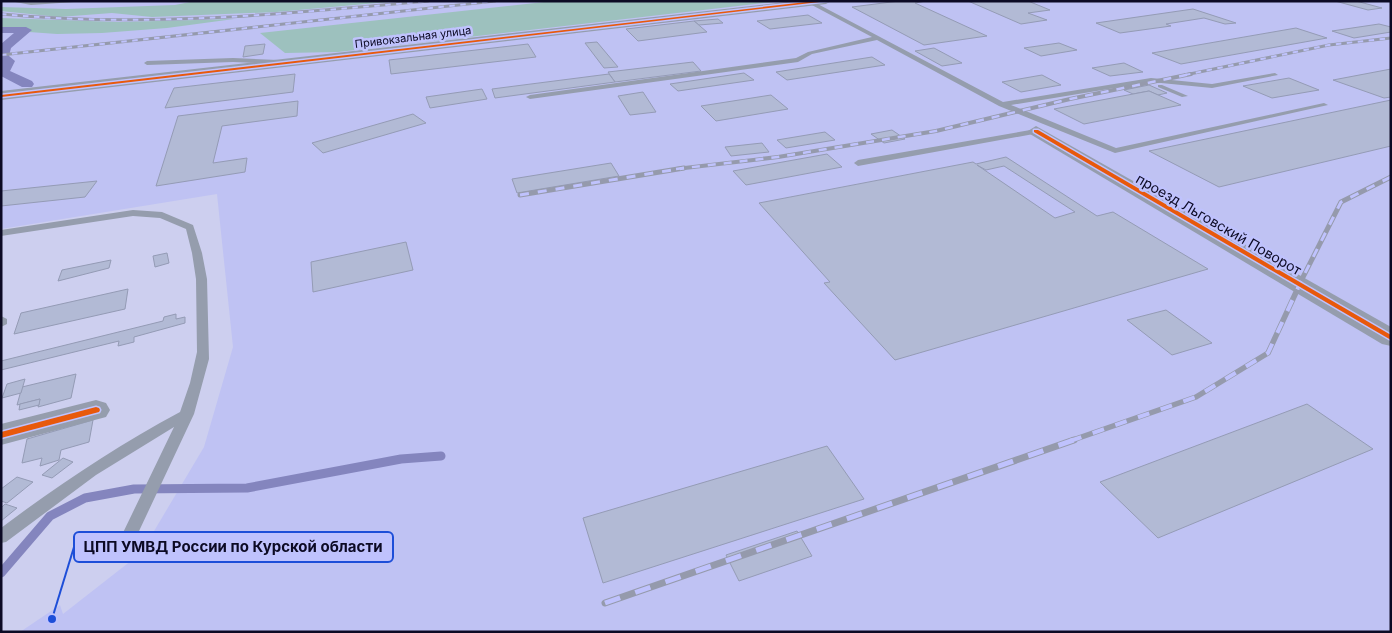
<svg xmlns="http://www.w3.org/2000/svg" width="1392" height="633" font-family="Inter,sans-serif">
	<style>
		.built { fill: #bfc2f3 }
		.green { fill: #9dc1be }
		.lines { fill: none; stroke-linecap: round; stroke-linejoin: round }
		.stream { stroke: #8485be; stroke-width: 9 }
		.canal { fill: #8485be; fill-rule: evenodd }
		.building { fill: #b2bad5; stroke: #949bb5; fill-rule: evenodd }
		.service { fill: #959dad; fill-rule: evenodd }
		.minor { fill: #959dad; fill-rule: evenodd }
		.rail-far4-casing { stroke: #959aac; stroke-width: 3 }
		.rail-far3-casing { stroke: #959aac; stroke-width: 4 }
		.rail-far2-casing { stroke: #959aac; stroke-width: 5 }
		.rail-far1-casing { stroke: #959aac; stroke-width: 5.5 }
		.rail-casing { stroke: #959aac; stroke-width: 7 }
		.rail-far4 { stroke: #bfc2fd; stroke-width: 2; stroke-dasharray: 5.5; stroke-linecap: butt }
		.rail-far3 { stroke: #bfc2fd; stroke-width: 2.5; stroke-dasharray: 8; stroke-linecap: butt }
		.rail-far2 { stroke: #bfc2fd; stroke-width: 3; stroke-dasharray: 9; stroke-linecap: butt }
		.rail-far1 { stroke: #bfc2fd; stroke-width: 4; stroke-dasharray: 12; stroke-linecap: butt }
		.rail { stroke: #bfc2fd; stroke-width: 5; stroke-dasharray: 16; stroke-linecap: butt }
		.cycleway-casing { stroke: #bfc2fd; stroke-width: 3 }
		.cycleway { fill: #e8590c; fill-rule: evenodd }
		.labels { text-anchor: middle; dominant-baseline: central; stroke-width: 5; stroke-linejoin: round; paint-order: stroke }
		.far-street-label { font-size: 11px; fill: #0c0a24; stroke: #bfc2fd }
		.street-label { font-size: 14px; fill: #0c0a24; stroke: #bfc2fd }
		.leader { fill: none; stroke: #1d4ed8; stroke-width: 2 }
		.callout-dot { fill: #1d4ed8; stroke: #bfc2fd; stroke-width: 2 }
		.callout { fill: #bfc2fd; stroke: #1d4ed8; stroke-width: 2 }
		.callout-label { font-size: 15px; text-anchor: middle; font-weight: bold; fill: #0c0a24 }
	</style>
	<rect width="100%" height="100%" fill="#cdcfef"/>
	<!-- built -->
	<polygon class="built" points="1,1 1391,1 1391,632 20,632 60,605 63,614 141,553 204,447 233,347 217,194 1,229"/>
	<!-- green -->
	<g class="green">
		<polygon points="195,1 400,1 276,12 152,17 112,13 59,17 1,11 1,7 66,9 175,5"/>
		<polygon points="553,1 782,1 338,52 285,53 260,33"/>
		<polygon points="1,18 119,22 234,19 167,28 102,33 57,34 1,30"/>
	</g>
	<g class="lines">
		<!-- stream -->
		<polyline class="stream" points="1,573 50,516 85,498 134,489 247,488 401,459 441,456"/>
		<!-- canal -->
		<polygon class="canal" points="1,27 26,27 32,30 11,48 9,56 15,61 10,71 32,81 34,84 32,87 22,87 1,76 1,44 14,33 1,33"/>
	</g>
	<!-- building -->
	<g class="building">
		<polygon points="899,1 926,1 915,3 987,36 924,45 852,7"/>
		<polygon points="968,1 1028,1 1050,10 1028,13 1047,20 1021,24"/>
		<polygon points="1335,1 1356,1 1382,8 1368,10"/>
		<polygon points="1193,9 1236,23 1225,24 1204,18 1166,24 1171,26 1120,33 1096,23"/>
		<polygon points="808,15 822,23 770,29 757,21"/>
		<polygon points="718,19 723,23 699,25 694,21"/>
		<polygon points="694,21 707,32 638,41 626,29"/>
		<polygon points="1379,24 1391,27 1391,32 1354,38 1332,31"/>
		<polygon points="1296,28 1327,38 1181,64 1152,53"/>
		<polygon points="597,42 618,67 604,68 585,43"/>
		<polygon points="1059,43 1077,50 1041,56 1024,48"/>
		<polygon points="265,44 263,54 243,57 245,46"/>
		<polygon points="528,44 536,57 391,74 389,60"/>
		<polygon points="934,48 962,63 942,66 915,51"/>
		<polygon points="872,57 885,65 787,80 776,72"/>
		<polygon points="693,62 701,71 615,82 608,72"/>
		<polygon points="1124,63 1143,72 1110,76 1092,68"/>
		<polygon points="1391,69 1391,97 1384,98 1333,80"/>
		<polygon points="744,73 754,80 678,91 670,84"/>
		<polygon points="295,74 293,92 165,108 174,88"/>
		<polygon points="609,74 615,82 495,98 492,89"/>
		<polygon points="1042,75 1061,85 1021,92 1002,82"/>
		<polygon points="1289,78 1319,90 1272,98 1243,86"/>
		<polygon points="1149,85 1167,93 1158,95 1149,91 1133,94 1124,90"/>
		<polygon points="482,89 487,99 430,108 426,97"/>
		<polygon points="1149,91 1181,105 1084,124 1054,109"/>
		<polygon points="643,92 656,112 630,115 618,96"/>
		<polygon points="771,95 788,109 716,121 701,106"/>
		<polygon points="1391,100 1391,146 1219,187 1149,151"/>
		<polygon points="298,101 297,116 222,126 213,163 247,158 245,172 156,186 178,116"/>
		<polygon points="413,114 426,123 323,153 312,143"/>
		<polygon points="892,130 905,139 884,143 871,134"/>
		<polygon points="825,132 835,140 786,148 777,140"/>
		<polygon points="762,143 769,152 731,156 725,147"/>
		<polygon points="827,154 842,167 746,185 733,171"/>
		<path d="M1006,157L1097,216L1113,212L1208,269L895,360L824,283L830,282L759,203L973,162L976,164ZM977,165L986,170L1004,166L1075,212L1055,218Z"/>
		<polygon points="611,163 619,176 517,193 512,179"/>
		<polygon points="97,181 85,197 1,206 1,191"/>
		<polygon points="406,242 413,270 313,292 311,262"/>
		<polygon points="167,253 169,263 155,267 153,256"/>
		<polygon points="111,260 109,268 58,281 62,270"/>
		<polygon points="128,289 125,309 14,334 21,313"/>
		<polygon points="1166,310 1212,343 1172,355 1127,320"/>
		<polygon points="176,314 176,319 185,317 185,323 134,337 134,342 118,346 119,341 1,370 1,361 163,321 164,317"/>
		<polygon points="76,374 71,398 38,407 40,399 17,405 22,387"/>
		<polygon points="25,379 21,393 2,398 7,384"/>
		<polygon points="40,399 39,405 19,410 20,404"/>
		<polygon points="1307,404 1373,449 1158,538 1100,482"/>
		<polygon points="93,420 89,442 61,450 59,460 40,466 42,458 22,463 27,439"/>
		<polygon points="827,446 864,499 603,583 583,518"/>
		<polygon points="63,458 73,462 52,478 42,475"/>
		<polygon points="17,477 33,482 7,503 1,501 1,489"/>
		<polygon points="5,504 17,508 1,521 1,508"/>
		<polygon points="797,531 812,556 739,581 726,555"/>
	</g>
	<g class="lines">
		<!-- service -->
		<g class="service">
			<polygon points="10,1 89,1 31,5"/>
			<polygon points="812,1 1003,102 1151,78 1212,84 1275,73 1278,75 1212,88 1151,82 1011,105 1116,148 1324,103 1328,105 1115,153 999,106 877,40 812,54 798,62 530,99 526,97 530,95 796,58 808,52 872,37 810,4"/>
			<polygon points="233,58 278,60 281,62 278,64 233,62 147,65 144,63 147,61"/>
			<polygon points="1158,85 1162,85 1188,96 1182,97 1158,87"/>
			<polygon points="1036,129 1040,131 1039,133 858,166 854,163 858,160"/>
			<path d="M133,210L162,212L193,225L202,253L207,279L209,359L194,414L132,546L127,548L122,546L119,541L174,427L96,475L6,542L1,543V528C58,485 117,446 180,412L190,383L197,352L196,279L192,253L186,229L160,218L133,216L1,236V230Z"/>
			<polygon points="1,316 7,319 7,324 1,327"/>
		</g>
		<!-- minor -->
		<g class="minor">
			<polygon points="795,1 831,1 826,4 1,100 1,91"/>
			<polygon points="1036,126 1391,327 1391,346 1382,344 1030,134 1028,131"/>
			<polygon points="96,400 106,403 110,410 106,417 1,445 1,424"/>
		</g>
		<!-- rail-far4 casing -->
		<g class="rail-far4-casing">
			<g id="rail-far4">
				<path d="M1,14C144,28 285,14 428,1"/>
				<polyline points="1,55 495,1"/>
				<polyline points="1185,75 1329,45 1391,38"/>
			</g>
		</g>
		<!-- rail-far3 casing -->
		<g class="rail-far3-casing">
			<polyline id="rail-far3" points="676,169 778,157 936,131 1070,99 1191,74"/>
		</g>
		<!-- rail-far2 casing -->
		<g class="rail-far2-casing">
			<g id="rail-far2">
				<polyline points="520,195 684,168"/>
				<polyline points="1297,289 1341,202 1391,177"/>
			</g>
		</g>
		<!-- rail-far1 casing -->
		<g class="rail-far1-casing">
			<polyline id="rail-far1" points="1070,441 1196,397 1268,353 1298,288"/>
		</g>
		<!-- rail casing -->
		<g class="rail-casing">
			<polyline id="rail" points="605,603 1074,440"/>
		</g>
		<!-- rail-far4 -->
		<use href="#rail-far4" class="rail-far4"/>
		<!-- rail-far3 -->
		<use href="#rail-far3" class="rail-far3"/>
		<!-- rail-far2 -->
		<use href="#rail-far2" class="rail-far2"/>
		<!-- rail-far1 -->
		<use href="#rail-far1" class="rail-far1"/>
		<!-- rail -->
		<use href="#rail" class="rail"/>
		<!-- cycleway casing -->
		<g class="cycleway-casing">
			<g id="cycleway">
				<polygon points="815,1 828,1 1,97 1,95"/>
				<polygon points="1034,130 1038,130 1391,335 1391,340 1034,132"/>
				<polygon points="96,407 99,408 100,410 99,412 1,438 1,432"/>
			</g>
		</g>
		<!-- cycleway -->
		<use href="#cycleway" class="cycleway"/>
	</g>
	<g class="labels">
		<!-- far-street labels -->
		<g class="far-street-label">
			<text transform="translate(413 37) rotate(-7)">Привокзальная улица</text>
		</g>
		<!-- street labels -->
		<g class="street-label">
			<text transform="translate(1219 224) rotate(30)">проезд Льговский Поворот</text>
		</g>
	</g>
	<!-- callouts -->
	<path class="leader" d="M52 619L74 547"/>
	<circle class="callout-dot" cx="52" cy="619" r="5"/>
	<rect class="callout" x="74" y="532" width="319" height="30" rx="5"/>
	<g class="callout-label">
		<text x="233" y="552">ЦПП УМВД России по Курской области</text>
	</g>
	<!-- border -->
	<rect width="1392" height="633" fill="none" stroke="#0c0a24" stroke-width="5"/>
</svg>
